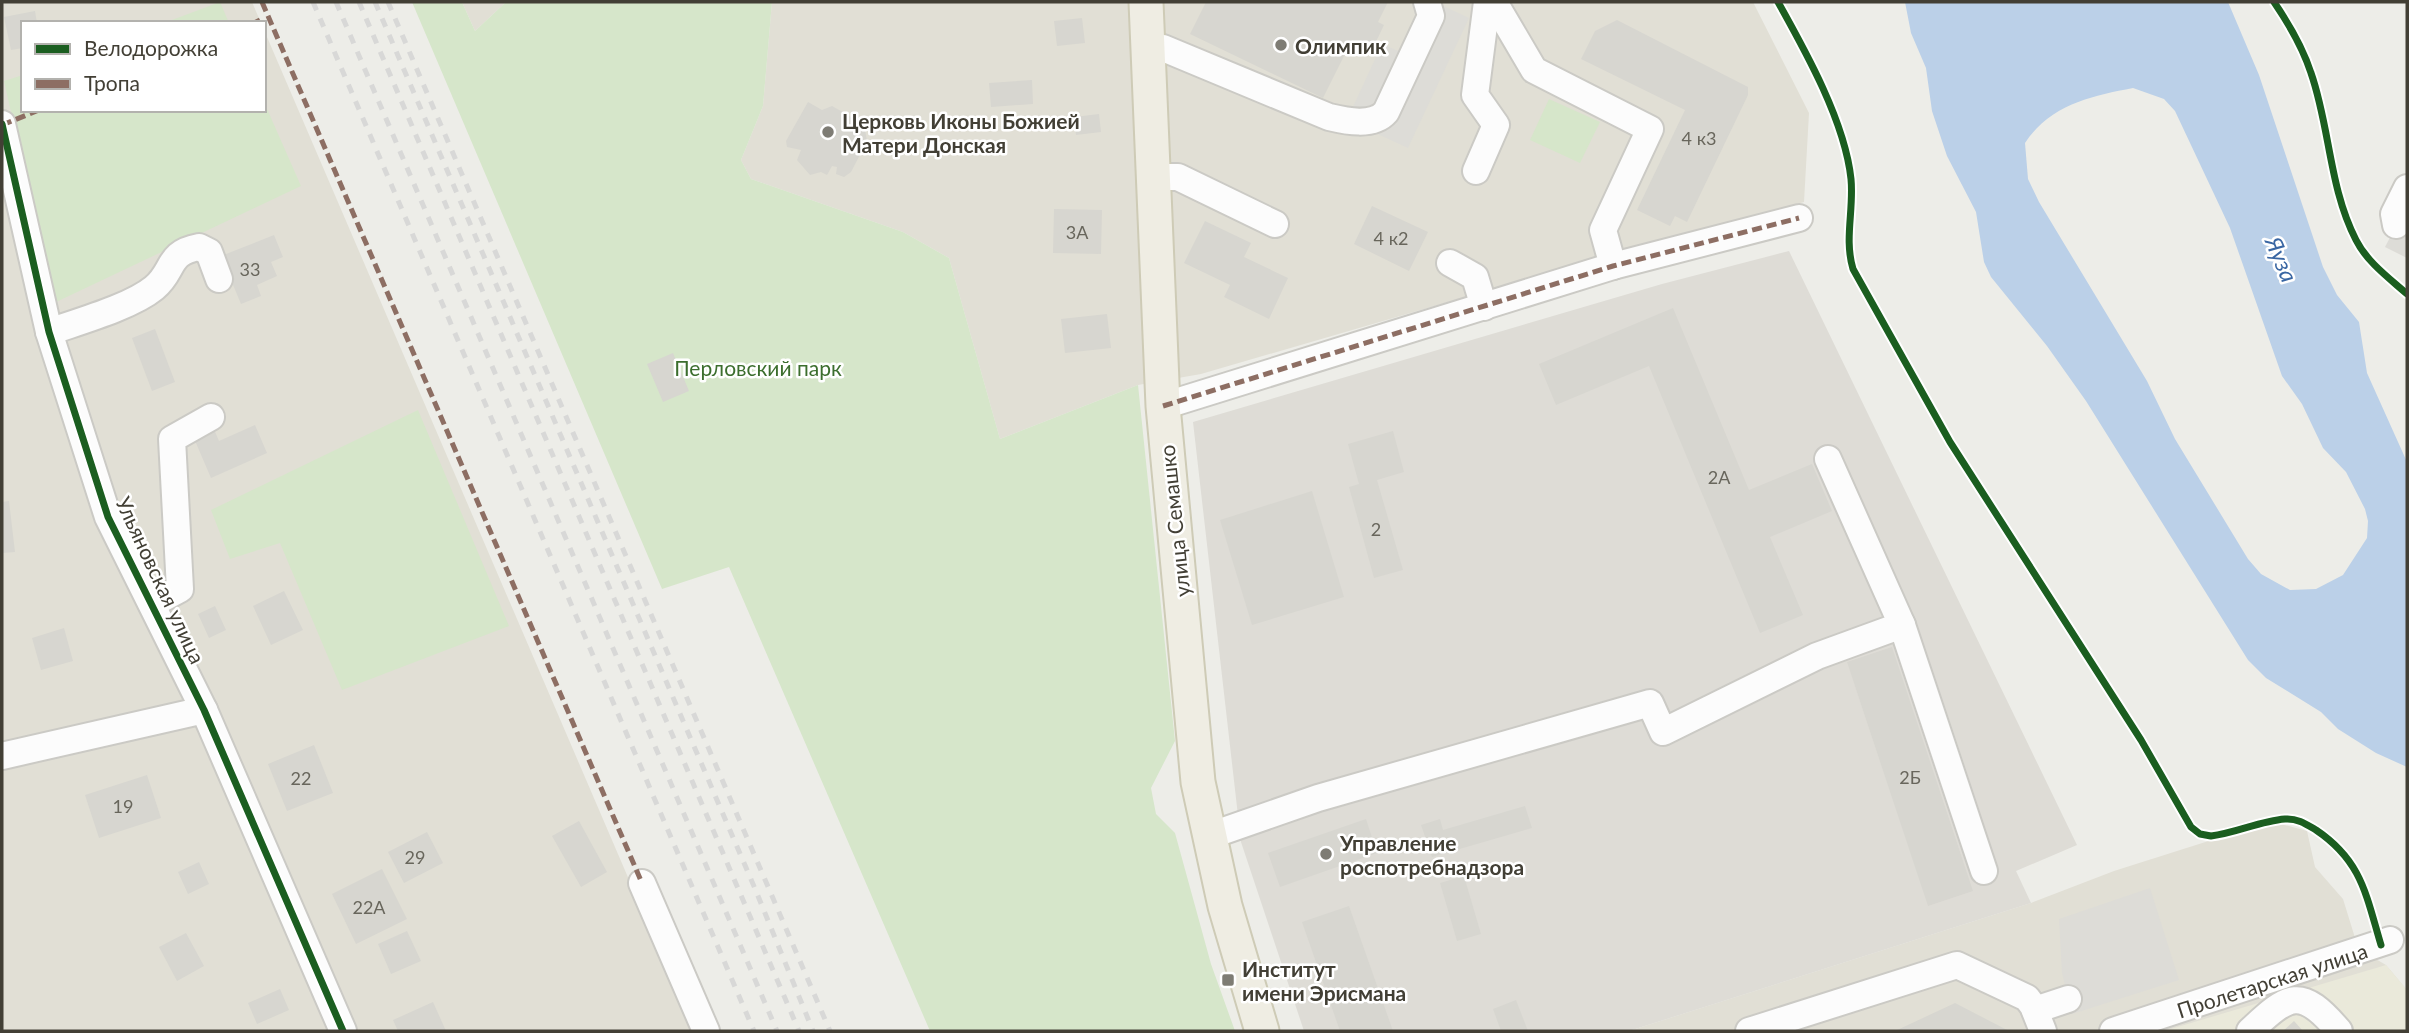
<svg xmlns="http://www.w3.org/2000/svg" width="2409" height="1033" font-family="Lato,sans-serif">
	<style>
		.residential { fill: #e1dfd5 }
		.industrial { fill: #dedcd6 }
		.education { fill: #eae9da }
		.green { fill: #d6e6ca }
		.parking { fill: #dddcd7 }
		.water { fill: #bbd0e8; fill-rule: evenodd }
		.building { fill: #d7d6d0 }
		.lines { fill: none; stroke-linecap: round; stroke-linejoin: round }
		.minor-casing { stroke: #cbcac5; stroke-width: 30 }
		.major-casing { stroke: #cecbb6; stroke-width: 37 }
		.minor { stroke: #fcfcfc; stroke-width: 26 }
		.major { stroke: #efede3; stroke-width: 33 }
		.rail { stroke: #d8d8d7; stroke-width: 5; stroke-dasharray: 9 9; stroke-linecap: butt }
		.quiet { stroke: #8d6e63; stroke-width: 5; stroke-dasharray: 10 5; stroke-linecap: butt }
		.cycleway-casing { stroke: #fff; stroke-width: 11 }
		.cycleway { stroke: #1b5e20; stroke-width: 7 }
		.poi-dot { fill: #7e7c74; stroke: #fff; stroke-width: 2.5 }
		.labels { text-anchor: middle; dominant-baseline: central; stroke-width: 5; stroke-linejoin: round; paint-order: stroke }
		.number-label { font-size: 18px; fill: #68665c }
		.poi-label { font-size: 21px; font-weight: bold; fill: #423f35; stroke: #fff; text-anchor: start }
		.park-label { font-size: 21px; fill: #3c6e2e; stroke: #fff }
		.street-label { font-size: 21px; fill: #423f35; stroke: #fff }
		.water-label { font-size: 23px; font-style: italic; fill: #3966a3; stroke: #fff }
	</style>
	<rect width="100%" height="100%" fill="#edede8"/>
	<!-- residential -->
	<g class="residential">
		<polygon points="2,2 252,2 261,23 23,23 23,110 264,110 264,30 694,1031 2,1031"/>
		<polygon points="462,2 506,2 475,31"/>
		<polygon points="772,2 1753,2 1809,113 1804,202 1551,272 1201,374 1138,385 1000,439 949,258 903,232 751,179 741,160 763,106"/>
		<polygon points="2281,824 2307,831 2315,867 2343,899 2356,941 2369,955 2386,965 2407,990 2407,1031 1629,1031 2031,903 2114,871 2218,838"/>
	</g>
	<!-- industrial -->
	<polygon class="industrial" points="1789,251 2077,845 2016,871 2031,903 1629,1031 1304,1031 1241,842 1193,422 1662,284"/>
	<!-- education -->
	<polygon class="education" points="2386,965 2407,990 2407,1031 2164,1031"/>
	<!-- green -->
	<g class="green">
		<polygon points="220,2 229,23 164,23"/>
		<polygon points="412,2 462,2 475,31 506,2 772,2 763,106 741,160 751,179 903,232 949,258 1000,439 1138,385 1175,741 1151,788 1156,814 1175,833 1211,964 1235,1031 930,1031 729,567 662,589"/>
		<polygon points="23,75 23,110 264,110 264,102 301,186 54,303 4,81"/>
		<polygon points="1549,99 1600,122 1580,163 1530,140"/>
		<polygon points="418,410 509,626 342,690 280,543 230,559 211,510"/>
	</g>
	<!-- parking -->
	<g class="parking">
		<polygon points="1435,2 1469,18 1408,148 1347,120 1382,44 1403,53"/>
		<polygon points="2407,205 2407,258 2385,247"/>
		<polygon points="2150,888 2179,980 2072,1014 2062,973 2059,919"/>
	</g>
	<!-- water -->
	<path class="water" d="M1905,2H2228L2259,75L2323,267L2337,295L2359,322L2367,373L2407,462V767L2376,753L2338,729L2321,712L2266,678L2248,660L2086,401L2047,346L1991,277L1984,262L1976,212L1947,156L1932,111L1926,68L1911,33ZM2133,88L2164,99L2175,111L2230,228L2282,376L2302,404L2323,448L2346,472L2365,509L2368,521L2367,538L2343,575L2316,589L2290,590L2261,574L2248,559L2175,439L2147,381L2039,202L2028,179L2025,143C2050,105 2091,96 2133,88Z"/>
	<!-- building -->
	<g class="building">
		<polygon points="1206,2 1388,2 1378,22 1384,25 1372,50 1352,40 1323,98 1190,34"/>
		<polygon points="35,11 37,23 23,23 23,48 11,50 4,17"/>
		<polygon points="1082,18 1085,43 1057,46 1054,21"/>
		<polygon points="1617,20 1748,87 1748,95 1687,222 1675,216 1670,226 1637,210 1685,110 1581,59 1595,31"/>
		<polygon points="1032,80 1033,104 991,107 989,83"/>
		<polygon points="808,102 822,110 832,106 864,124 867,141 851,172 844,177 836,174 837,167 832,166 827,175 821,172 810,175 797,160 801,150 787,147 786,141"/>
		<polygon points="1099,114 1101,132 1076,135 1074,117"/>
		<polygon points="1372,206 1428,232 1409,271 1354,244"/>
		<polygon points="1054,209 1102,210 1101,254 1053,253"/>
		<polygon points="1205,221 1251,243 1244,257 1288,278 1269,319 1224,297 1230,285 1184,263"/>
		<polygon points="274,235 283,257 271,262 277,276 257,285 261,296 241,304 221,256"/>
		<polygon points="1673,308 1749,490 1812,464 1832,511 1770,537 1803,615 1760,633 1649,366 1556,405 1539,364"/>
		<polygon points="1107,314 1111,348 1065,353 1061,319"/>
		<polygon points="155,329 175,382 152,391 132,338"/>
		<polygon points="673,353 689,391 663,402 647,364"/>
		<polygon points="255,425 267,453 211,478 193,436 213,427 219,441"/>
		<polygon points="1393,431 1404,472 1377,480 1403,570 1374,578 1349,487 1359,484 1348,444"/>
		<polygon points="1312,491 1344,597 1252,625 1220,520"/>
		<polygon points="9,501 15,552 2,553 2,502"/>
		<polygon points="284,591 303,630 271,645 253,606"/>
		<polygon points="215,606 226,630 209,638 198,614"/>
		<polygon points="64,628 73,661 41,670 32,638"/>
		<polygon points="1892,647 1973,891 1928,906 1847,662"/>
		<polygon points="314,745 333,793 287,811 268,764"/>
		<polygon points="147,775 161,818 99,838 85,795"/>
		<polygon points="1525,806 1532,828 1432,857 1421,825 1440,819 1443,830"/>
		<polygon points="1366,819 1377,853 1280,887 1268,853"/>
		<polygon points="579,821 607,872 581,887 552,836"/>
		<polygon points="427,832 443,863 404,883 388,852"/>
		<polygon points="199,862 209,884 188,894 178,872"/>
		<polygon points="382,869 407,919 356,944 332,894"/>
		<polygon points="1464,876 1481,934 1457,941 1440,883"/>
		<polygon points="1349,906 1393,1031 1340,1031 1302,922"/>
		<polygon points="407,931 421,961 391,974 378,944"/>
		<polygon points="186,933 204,966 177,981 159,947"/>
		<polygon points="280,989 289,1010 257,1024 248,1003"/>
		<polygon points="1516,1000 1528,1031 1501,1031 1493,1009"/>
		<polygon points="433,1002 446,1031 398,1031 393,1020"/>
		<polygon points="1955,1003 2009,1031 1895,1031"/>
		<polygon points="2294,1021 2303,1031 2283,1031"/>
	</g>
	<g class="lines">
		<!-- minor casing -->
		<g class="minor-casing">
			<g id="minor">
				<polyline points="1494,2 1534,70 1650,129 1603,230 1613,266"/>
				<path d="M1148,48H1163L1329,117C1346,121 1373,127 1386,112L1431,16L1427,2"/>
				<polyline points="2,124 49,332 108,517 204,710 343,1031"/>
				<polyline points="1476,171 1496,125 1475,95 1487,2"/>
				<polyline points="1153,177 1178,177 1275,224"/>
				<polyline points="2396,225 2394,214 2407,188"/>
				<polyline points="1450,263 1475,277 1484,307"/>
				<path d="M49,332C77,322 131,307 154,288C175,271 166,253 199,247L209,252L219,279"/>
				<polyline points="1163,406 1613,266 1799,218"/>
				<polyline points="152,604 180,589 172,439 211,417"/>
				<polyline points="1902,625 1984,871"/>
				<polyline points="2,756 204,710"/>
				<polyline points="1209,836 1318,798 1650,703 1663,732 1817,656 1902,625 1828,459"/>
				<polyline points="642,883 706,1031"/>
				<polyline points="2035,1010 2068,999"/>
				<polyline points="1749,1031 1957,965 2027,998 2033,1006 2043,1031"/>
				<polyline points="2113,1031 2390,940"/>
				<path d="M2250,1031C2289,994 2301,986 2339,1031"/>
			</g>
		</g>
		<!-- major casing -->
		<g class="major-casing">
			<polyline id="major" points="1146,2 1163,406 1198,782 1225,906 1262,1031"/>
		</g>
		<!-- minor -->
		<use href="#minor" class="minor"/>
		<!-- major -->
		<use href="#major" class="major"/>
		<!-- rail -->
		<g class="rail">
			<polyline points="313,2 754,1031"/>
			<polyline points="336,2 777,1031"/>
			<polyline points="359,2 799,1031"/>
			<polyline points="375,2 756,891 813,1031"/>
			<polyline points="388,2 830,1031"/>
		</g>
		<!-- quiet -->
		<g class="quiet">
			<polyline points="262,2 642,883"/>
			<polyline points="254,23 260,20"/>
			<polyline points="2,125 39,110"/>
			<polyline points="1163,406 1613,266 1799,218"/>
		</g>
		<!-- cycleway casing -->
		<g class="cycleway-casing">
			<g id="cycleway">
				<path d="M1778,2C1806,52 1845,122 1851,179C1854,210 1844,239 1853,269L1950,442L2141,740L2191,827L2200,834L2211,836C2236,833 2260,821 2285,819C2297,818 2306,824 2316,830C2362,861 2366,895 2381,945"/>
				<path d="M2274,2C2289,24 2303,48 2311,73C2330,127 2329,188 2356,240C2367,262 2389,278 2407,294"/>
				<polyline points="2,124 49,332 108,517 204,710 343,1031"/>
			</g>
		</g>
		<!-- cycleway -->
		<use href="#cycleway" class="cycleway"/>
	</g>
	<!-- markers -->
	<g class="poi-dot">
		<circle cx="1281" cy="45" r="7"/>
		<circle cx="828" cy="132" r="7"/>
		<circle cx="1326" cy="854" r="7"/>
		<rect x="1221" y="973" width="14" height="14" rx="3.5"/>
	</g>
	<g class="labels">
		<!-- number labels -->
		<g class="number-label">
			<text x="1699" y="138">4 к3</text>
			<text x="1077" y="232">3А</text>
			<text x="1391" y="238">4 к2</text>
			<text x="250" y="269">33</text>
			<text x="1719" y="477">2А</text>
			<text x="1376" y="529">2</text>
			<text x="1910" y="777">2Б</text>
			<text x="301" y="778">22</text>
			<text x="123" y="806">19</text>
			<text x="415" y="857">29</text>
			<text x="369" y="907">22А</text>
		</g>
		<!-- poi labels -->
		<g class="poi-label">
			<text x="1295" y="45">Олимпик</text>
			<text x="842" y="120">Церковь Иконы Божией<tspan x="842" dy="24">Матери Донская</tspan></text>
			<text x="1340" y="842">Управление<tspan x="1340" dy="24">роспотребнадзора</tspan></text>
			<text x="1242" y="968">Институт<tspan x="1242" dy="24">имени Эрисмана</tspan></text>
		</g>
		<!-- park labels -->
		<g class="park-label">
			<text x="758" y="367">Перловский парк</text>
		</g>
		<!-- street labels -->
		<g class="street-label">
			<text transform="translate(1174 521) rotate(-96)">улица Семашко</text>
			<text transform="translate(161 580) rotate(65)">Ульяновская улица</text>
			<text transform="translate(2272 980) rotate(-18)">Пролетарская улица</text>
		</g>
		<!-- water labels -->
		<g class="water-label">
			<text transform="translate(2282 259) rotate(67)">Яуза</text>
		</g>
	</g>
	<!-- border -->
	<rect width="2409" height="1033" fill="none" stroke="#423f35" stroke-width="7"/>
	<!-- legend -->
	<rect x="21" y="21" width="245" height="91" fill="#ffffff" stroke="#b3b2ae" stroke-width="2"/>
	<rect x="35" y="44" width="35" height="10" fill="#1b5e20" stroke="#b3b2ae" stroke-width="2"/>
	<text x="84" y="56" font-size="21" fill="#423f35">Велодорожка</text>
	<rect x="35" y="79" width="35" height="10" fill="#8d6e63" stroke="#b3b2ae" stroke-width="2"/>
	<text x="84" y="91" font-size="21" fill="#423f35">Тропа</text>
</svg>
